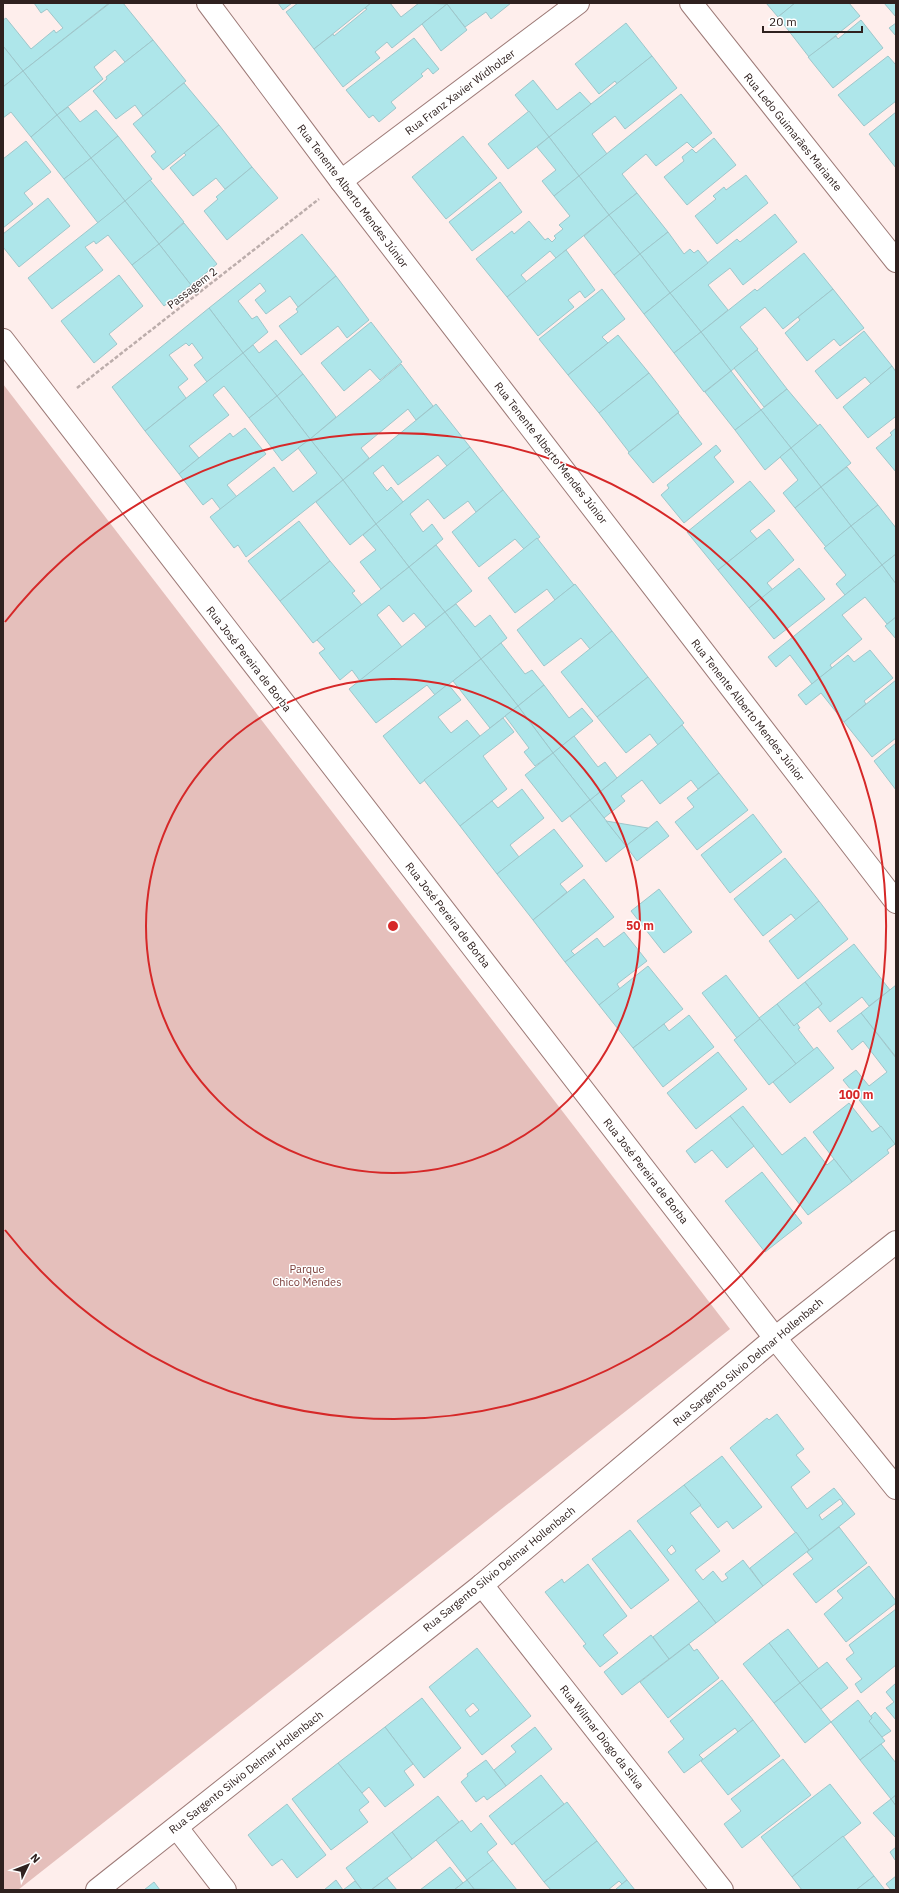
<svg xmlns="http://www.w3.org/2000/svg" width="899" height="1893" font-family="'IBM Plex Sans',sans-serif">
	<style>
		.green { fill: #e5bfbb }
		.building { fill: #aee6ea; stroke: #9ec7cb; fill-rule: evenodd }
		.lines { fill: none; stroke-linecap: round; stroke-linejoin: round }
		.street-casing { stroke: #9d7a77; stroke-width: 24 }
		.secondary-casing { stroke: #9d7a77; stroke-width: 24 }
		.path { stroke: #bcadab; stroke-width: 2.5; stroke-dasharray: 4 2; stroke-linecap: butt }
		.street { stroke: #fff; stroke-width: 22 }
		.secondary { stroke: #fff; stroke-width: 22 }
		.ring { fill: none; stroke: #d62828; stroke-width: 2 }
		.labels { text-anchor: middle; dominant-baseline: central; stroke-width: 3; stroke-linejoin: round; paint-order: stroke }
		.street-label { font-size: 11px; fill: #2f211f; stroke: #fff }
		.park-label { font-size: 11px; fill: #7a3c38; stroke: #fff }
		.centre { fill: #d62828; stroke: #fff; stroke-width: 2 }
		.ring-label { font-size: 12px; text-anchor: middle; font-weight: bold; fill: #d62828; stroke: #fff; stroke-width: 3; stroke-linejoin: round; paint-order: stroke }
	</style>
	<rect width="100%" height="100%" fill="#feeeec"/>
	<!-- green -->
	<polygon class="green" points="3,384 730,1329 18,1890 3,1890"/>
	<!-- building -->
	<g class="building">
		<polygon points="34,3 109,3 23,71 3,46 3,20 6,18 31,49 54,30 56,33 63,28 47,9 41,13"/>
		<polygon points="110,3 123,3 153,40 125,62 115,50 94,67 103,79 57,115 23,71"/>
		<polygon points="278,3 292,3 283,10"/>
		<polygon points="298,3 371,3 314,49 286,12"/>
		<polygon points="371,3 390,3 401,17 419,3 447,4 392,48 387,42 375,52 380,58 343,87 314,49 333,34 334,36 367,9 365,8"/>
		<polygon points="448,3 511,3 491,19 486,12 465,27 447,4"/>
		<polygon points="766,3 795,3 778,17"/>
		<polygon points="795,3 849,3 860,16 809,57 778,17"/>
		<polygon points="884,3 896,3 896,17"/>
		<polygon points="447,4 467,30 441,51 422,24"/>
		<polygon points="861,20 883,48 833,88 808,57 836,36 838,39"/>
		<polygon points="626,23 652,56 617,84 615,81 599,94 575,64"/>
		<polygon points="896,23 896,36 889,28"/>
		<polygon points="414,38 439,69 433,74 428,68 421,74 423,76 391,102 396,108 379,122 373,115 369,118 346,90"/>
		<polygon points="153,40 186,81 143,116 135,105 116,119 93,91 107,79 106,77"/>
		<polygon points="3,46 23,71 3,87"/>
		<polygon points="652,56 677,88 625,129 615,116 592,134 607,154 579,176 549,137"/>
		<polygon points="888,56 896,65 896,101 864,126 838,95"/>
		<polygon points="23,71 57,115 31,137 11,112 3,118 3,87"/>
		<polygon points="533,80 557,110 580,92 591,104 549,137 515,95"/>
		<polygon points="184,83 219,125 163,170 151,156 156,152 133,124"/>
		<polygon points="681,94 712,133 693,148 687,142 656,166 646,154 622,174 637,193 609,215 579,176"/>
		<polygon points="68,107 80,122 96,110 118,136 91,158 57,115"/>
		<polygon points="529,111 549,137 508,169 488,144"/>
		<polygon points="896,112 896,168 869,134"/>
		<polygon points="57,115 91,158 64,179 31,137"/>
		<polygon points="219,125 252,167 225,189 216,178 193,196 170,168 186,155 184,153"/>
		<polygon points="118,136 152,179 125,201 91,158"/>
		<polygon points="463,136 497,178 446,219 412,177"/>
		<polygon points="549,137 579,176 554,196 542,181 556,170 537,147"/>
		<polygon points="714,138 736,165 687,205 664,177 684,161 682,157 692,149 696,153"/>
		<polygon points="26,141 51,172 24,193 33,204 3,228 3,159"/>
		<polygon points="91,158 125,201 98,223 64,179"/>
		<polygon points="252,167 278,198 227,240 204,211 218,199 216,197"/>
		<polygon points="746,175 768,203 717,244 695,216 716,199 713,196 724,187 726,190"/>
		<polygon points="579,176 609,215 556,258 550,251 521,275 527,282 507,297 476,259 512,231 514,234 529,221 545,240 548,238 552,242 556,238 554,236 563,229 559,225 570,216 554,196"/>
		<polygon points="150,180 184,222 159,244 125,201"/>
		<polygon points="500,182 522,212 472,251 449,222"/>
		<polygon points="637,193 668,232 640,254 609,215"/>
		<polygon points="48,198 70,226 19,267 3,247 3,234"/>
		<polygon points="125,201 159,244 132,265 108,235 96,244 94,241 85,247 103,270 52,309 28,278"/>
		<polygon points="775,214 797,242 743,285 730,268 708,285 728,310 701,332 670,293 737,239 740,242"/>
		<polygon points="609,215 640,254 614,275 584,236"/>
		<polygon points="184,223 217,264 191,285 159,244"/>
		<polygon points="668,232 684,254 690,249 694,253 698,250 708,263 670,293 640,254"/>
		<polygon points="302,234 336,276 298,307 290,296 266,314 255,300 266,291 260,283 238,301 252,319 257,316 268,332 243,353 209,308"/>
		<polygon points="159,244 191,285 164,306 132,265"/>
		<polygon points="566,250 595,290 585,298 580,291 568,300 574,307 538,336 507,297"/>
		<polygon points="804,253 833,289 783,329 765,307 740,327 758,349 731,371 701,332 755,289 757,291"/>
		<polygon points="640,254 670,293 644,314 614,275"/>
		<polygon points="119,275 143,306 109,334 117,344 94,363 61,321"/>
		<polygon points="336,276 369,320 347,338 338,326 301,355 279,326 298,312 296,309"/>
		<polygon points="602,289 625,319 602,337 608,343 568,375 539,339"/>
		<polygon points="833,289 864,328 840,346 834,339 807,361 785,333 800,320 798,317"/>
		<polygon points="670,293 701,332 674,353 644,314"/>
		<polygon points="209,308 243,353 207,382 194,365 203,358 192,343 189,346 186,343 169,355 188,379 178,387 186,398 145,431 112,387"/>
		<polygon points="371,322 402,362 380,380 370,369 344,391 321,363"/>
		<polygon points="864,331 892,366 871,384 865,377 837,399 815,371"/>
		<polygon points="701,332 731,371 704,392 674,353"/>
		<polygon points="618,335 649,373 599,413 568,375"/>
		<polygon points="276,340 303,374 277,396 243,353 253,345 259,353"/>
		<polygon points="757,350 787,389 764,407 734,368"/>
		<polygon points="243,353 277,396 249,418 224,386 213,395 229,415 189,446 199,458 179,474 145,431"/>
		<polygon points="401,364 433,406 416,420 408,409 361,448 369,458 343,480 310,439"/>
		<polygon points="892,366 896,372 896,419 895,417 868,438 843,407"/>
		<polygon points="731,371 761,410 735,430 705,392"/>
		<polygon points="649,373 679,412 629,452 599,413"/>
		<polygon points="303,374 336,417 310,439 277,396"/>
		<polygon points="787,389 818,426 791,448 761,410"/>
		<polygon points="277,396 310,439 282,461 249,418"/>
		<polygon points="436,404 470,447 447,466 438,455 398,485 383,465 373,473 387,491 391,487 403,502 376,524 343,480"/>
		<polygon points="761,410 791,448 765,470 735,430"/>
		<polygon points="678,413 702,444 653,483 628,453"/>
		<polygon points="820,424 851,463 821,487 791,448"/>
		<polygon points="245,428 266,454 227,485 237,497 221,510 212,498 203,505 179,474 230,433 233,437"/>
		<polygon points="896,428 896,472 876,448 892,435 890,433"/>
		<polygon points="310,439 343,480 246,557 238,545 234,548 210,517 274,467 293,492 317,473 298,448"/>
		<polygon points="716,445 721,451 714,457 734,482 684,523 661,495 669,488 667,485"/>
		<polygon points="470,447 503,490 476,512 468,501 444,519 428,499 410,514 423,532 432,524 443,539 409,567 376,524"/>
		<polygon points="791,448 821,487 795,508 783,493 798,480 780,457"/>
		<polygon points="847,467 878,505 851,526 821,487"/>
		<polygon points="343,480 376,524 350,545 316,502"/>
		<polygon points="750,481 775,511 750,531 757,539 718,570 687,532"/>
		<polygon points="821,487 851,526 826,547 795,508"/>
		<polygon points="503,490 540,537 524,549 515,539 479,567 452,532"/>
		<polygon points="878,505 896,528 896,554 882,565 851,526"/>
		<polygon points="299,521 330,561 280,601 248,561"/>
		<polygon points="376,524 409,567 381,589 360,562 376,550 363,535"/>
		<polygon points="851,526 882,565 845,595 836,584 846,575 824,548"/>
		<polygon points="769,529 794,560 767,583 773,590 749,608 718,570"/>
		<polygon points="537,538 574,585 555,600 547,589 515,613 488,578"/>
		<polygon points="436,545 472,591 445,612 409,567"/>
		<polygon points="896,554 896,584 882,565"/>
		<polygon points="330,561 355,591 352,593 362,605 313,643 280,601"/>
		<polygon points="882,565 896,584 896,617 887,624 865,597 842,615 862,639 830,665 832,668 812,684 790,655 776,667 768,657"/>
		<polygon points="409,567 445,612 426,627 414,613 403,622 389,605 377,615 402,647 360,681 352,670 340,680 319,653 325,649 317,640"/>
		<polygon points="799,568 825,599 774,639 749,608"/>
		<polygon points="575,584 612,631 590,649 581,638 544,666 517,630"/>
		<polygon points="456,604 475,627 490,615 507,638 481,659 445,612"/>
		<polygon points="445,612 481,659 435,695 427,685 376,723 349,689"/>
		<polygon points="896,617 896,639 885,626"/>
		<polygon points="612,631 648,677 597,717 561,672"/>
		<polygon points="501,643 525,674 532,670 544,685 518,706 481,659"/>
		<polygon points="870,650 893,678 864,701 866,704 844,722 821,693 806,705 798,695 848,655 854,662"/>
		<polygon points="481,659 518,706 490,728 453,681"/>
		<polygon points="648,677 684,723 658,745 650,734 626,753 597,717"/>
		<polygon points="896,680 896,738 872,757 844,722"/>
		<polygon points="448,684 461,700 438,717 451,733 467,720 480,736 420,784 383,736"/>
		<polygon points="544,685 569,718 582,708 593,721 553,753 518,706"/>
		<polygon points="518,706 553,753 535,766 524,752 529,748 505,716"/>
		<polygon points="503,718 514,732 483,756 507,789 460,826 424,780"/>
		<polygon points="682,725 719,773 698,789 691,780 660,804 642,780 621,796 625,801 604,818 590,800"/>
		<polygon points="574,736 598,767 605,762 617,778 590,800 553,753"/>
		<polygon points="896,743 896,790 874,761"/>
		<polygon points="553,753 590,800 562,822 525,775"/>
		<polygon points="719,773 748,810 697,850 675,822 694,807 687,798"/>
		<polygon points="522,789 544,818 510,845 519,857 497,874 460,826 492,801 498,808"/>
		<polygon points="590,800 626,846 606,862 570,816"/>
		<polygon points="753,814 782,852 730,893 701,855"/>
		<polygon points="606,821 648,828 626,846"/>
		<polygon points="657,821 669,836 637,861 626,846"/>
		<polygon points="554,829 583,866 560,884 567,892 533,920 497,874"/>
		<polygon points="785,858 819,901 796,920 791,914 763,936 734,899"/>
		<polygon points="584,879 614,917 571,951 575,955 565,962 533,920"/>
		<polygon points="659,889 692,932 664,953 631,911"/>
		<polygon points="819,901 848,939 798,979 769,941"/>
		<polygon points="624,932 647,961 617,984 620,989 599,1005 565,962 597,938 604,947"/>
		<polygon points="854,944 890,990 869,1006 862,997 830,1022 818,1007 822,1004 805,982"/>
		<polygon points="648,966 683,1009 633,1048 599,1005"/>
		<polygon points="726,975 760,1019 737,1038 702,993"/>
		<polygon points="805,982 822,1004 794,1026 777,1004"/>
		<polygon points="896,985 896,1057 861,1013"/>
		<polygon points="777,1004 794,1026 797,1023 800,1028 798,1029 814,1050 796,1064 759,1018"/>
		<polygon points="861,1013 896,1058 896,1146 843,1080 856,1070 869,1086 887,1072 863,1041 852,1050 837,1031"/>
		<polygon points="689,1015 714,1047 663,1087 633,1048 664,1024 669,1031"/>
		<polygon points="760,1019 796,1064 769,1085 734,1040"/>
		<polygon points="817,1047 834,1068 790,1103 773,1082"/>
		<polygon points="718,1052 747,1089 696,1129 667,1093"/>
		<polygon points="849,1103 872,1132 881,1126 895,1144 887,1150 889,1153 852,1182 813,1132"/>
		<polygon points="743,1106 782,1155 805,1137 827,1165 834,1159 852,1182 808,1215 730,1116"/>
		<polygon points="730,1116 754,1146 727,1168 712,1150 695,1163 686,1151"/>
		<polygon points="762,1172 802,1223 765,1252 725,1201"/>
		<path d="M777,1414L804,1449L796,1455L810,1472L791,1487L807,1509L834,1488L855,1514L809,1550L730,1448L767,1418L769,1420ZM840,1499L843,1504L822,1520L819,1515Z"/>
		<polygon points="722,1456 762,1507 733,1529 727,1521 718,1528 684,1485"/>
		<path d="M684,1485L701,1505L690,1513L720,1551L695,1570L703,1580L713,1571L722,1582L728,1578L725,1574L743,1560L763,1586L716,1623L637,1521ZM672,1545L676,1551L671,1555L667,1550Z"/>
		<polygon points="839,1527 867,1563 816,1603 793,1574 813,1559 807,1552"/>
		<polygon points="630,1530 669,1580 631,1609 592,1559"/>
		<polygon points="796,1532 809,1550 763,1586 750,1568"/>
		<polygon points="588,1564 627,1616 603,1635 618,1653 600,1667 583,1646 586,1644 545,1592 562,1579 564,1583"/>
		<polygon points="869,1566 896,1601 896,1603 846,1642 824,1614 843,1598 837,1591"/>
		<polygon points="699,1601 716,1623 669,1659 653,1637"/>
		<polygon points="896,1609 896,1665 861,1693 855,1684 862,1679 846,1659 854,1653 849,1645"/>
		<polygon points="788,1629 819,1669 800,1683 769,1643"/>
		<polygon points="651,1635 669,1659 622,1695 604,1672"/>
		<polygon points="769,1643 800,1683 774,1703 743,1664"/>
		<polygon points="689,1644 694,1651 697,1649 719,1678 668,1718 640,1682"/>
		<path d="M477,1648L531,1716L482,1755L429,1687ZM473,1703L479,1710L470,1717L465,1710Z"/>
		<polygon points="827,1662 848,1688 821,1709 800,1683"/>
		<polygon points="722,1680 753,1720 738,1732 735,1728 699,1755 703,1759 684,1773 668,1752 684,1739 670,1721"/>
		<polygon points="800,1683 831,1722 805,1743 774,1703"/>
		<polygon points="896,1683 896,1720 886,1708 894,1702 886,1692"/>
		<polygon points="422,1698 461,1748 424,1778 385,1727"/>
		<polygon points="858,1700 872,1718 869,1721 885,1741 860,1760 831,1722"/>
		<polygon points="875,1712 891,1731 882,1737 869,1721 872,1718 871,1716"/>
		<polygon points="753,1720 780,1756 728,1795 701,1761"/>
		<polygon points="385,1727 413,1764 404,1771 414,1785 385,1807 369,1787 362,1793 338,1763"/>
		<polygon points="535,1727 552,1749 506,1786 494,1770 516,1752 511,1746"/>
		<polygon points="881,1744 896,1763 896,1795 891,1799 860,1760"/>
		<polygon points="783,1759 811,1795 742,1848 724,1824 741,1811 731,1799"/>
		<polygon points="486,1760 506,1786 487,1800 484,1796 476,1802 461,1782 468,1776 467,1774"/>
		<polygon points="338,1763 369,1802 359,1810 368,1822 331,1850 292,1799"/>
		<polygon points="541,1775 564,1804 512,1845 489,1816"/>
		<polygon points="830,1784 861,1823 792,1877 761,1837"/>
		<polygon points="896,1795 896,1806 891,1799"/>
		<polygon points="438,1796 459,1822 412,1859 392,1832"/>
		<polygon points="891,1799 896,1806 896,1838 873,1813"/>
		<polygon points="567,1802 597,1841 544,1882 514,1843"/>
		<polygon points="287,1804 326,1855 297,1878 282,1859 272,1866 248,1835"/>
		<polygon points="462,1820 471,1832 481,1823 497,1844 487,1852 493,1860 467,1880 436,1840"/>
		<polygon points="392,1832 412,1859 371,1890 362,1890 346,1868"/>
		<polygon points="843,1836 874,1876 856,1890 802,1890 792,1877"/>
		<polygon points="597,1841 627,1880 622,1884 619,1881 608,1890 551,1890 544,1882"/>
		<polygon points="896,1847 896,1859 895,1860 890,1852"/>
		<polygon points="493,1860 517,1890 474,1889 467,1880"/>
		<polygon points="450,1867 463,1883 454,1890 420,1890"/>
		<polygon points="874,1876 885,1890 856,1890"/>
		<polygon points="896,1876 896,1890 891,1890 886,1884"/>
		<polygon points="387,1878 397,1890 371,1890"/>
		<polygon points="336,1880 343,1890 355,1881 362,1890 324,1890"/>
		<polygon points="467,1880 474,1889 454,1890 463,1883"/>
		<polygon points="627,1880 635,1890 615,1890 622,1884"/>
		<polygon points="154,1882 160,1890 144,1890"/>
	</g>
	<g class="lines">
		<!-- street casing -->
		<g class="street-casing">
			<g id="street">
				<polyline points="208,3 341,181 896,902"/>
				<polyline points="691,3 896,261"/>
				<polyline points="341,181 578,3"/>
				<polyline points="3,340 775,1338 896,1488"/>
				<polyline points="177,1828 225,1890"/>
			</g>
		</g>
		<!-- secondary casing -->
		<g class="secondary-casing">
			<g id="secondary">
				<polyline points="482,1585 722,1890"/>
				<polyline points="97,1890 482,1585 775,1338 896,1242"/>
			</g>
		</g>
		<!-- path -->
		<polyline class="path" points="77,388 319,199"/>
		<!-- street -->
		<use href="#street" class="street"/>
		<!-- secondary -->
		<use href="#secondary" class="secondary"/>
	</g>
	<!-- distance rings -->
	<g class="ring">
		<circle cx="393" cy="926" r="247"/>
		<path d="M5 622A493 493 0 1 1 5 1230"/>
	</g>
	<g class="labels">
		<!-- street labels -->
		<g class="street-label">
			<text transform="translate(460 92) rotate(-37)">Rua Franz Xavier Widholzer</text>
			<text transform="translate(793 132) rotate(51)">Rua Ledo Guimarães Mariante</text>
			<text transform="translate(353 196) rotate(53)">Rua Tenente Alberto Mendes Júnior</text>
			<text transform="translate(192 288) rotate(-38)">Passagem 2</text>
			<text transform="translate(551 453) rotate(52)">Rua Tenente Alberto Mendes Júnior</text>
			<text transform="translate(249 659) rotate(52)">Rua José Pereira de Borba</text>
			<text transform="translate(748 710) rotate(52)">Rua Tenente Alberto Mendes Júnior</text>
			<text transform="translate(448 915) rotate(52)">Rua José Pereira de Borba</text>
			<text transform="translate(646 1171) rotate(52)">Rua José Pereira de Borba</text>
			<text transform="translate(748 1362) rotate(-40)">Rua Sargento Silvio Delmar Hollenbach</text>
			<text transform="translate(499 1569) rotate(-39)">Rua Sargento Silvio Delmar Hollenbach</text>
			<text transform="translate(602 1737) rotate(52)">Rua Wilmar Diogo da Silva</text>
			<text transform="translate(246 1772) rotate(-38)">Rua Sargento Silvio Delmar Hollenbach</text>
		</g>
		<!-- park labels -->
		<g class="park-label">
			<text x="307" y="1269">Parque<tspan x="307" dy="13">Chico Mendes</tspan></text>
		</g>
	</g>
	<circle cx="393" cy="926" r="6" class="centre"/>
	<g class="ring-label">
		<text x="640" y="930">50 m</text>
		<text x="856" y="1099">100 m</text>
	</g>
	<!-- border -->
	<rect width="899" height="1893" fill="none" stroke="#2f211f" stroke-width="8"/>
	<!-- north arrow -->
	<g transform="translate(28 1865) rotate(47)" stroke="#ffffff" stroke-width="3" paint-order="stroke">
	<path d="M0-3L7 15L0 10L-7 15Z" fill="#2f211f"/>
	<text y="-6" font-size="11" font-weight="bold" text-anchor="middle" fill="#2f211f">N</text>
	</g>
	<!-- scale -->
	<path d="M763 26v6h99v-6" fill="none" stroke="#2f211f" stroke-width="2"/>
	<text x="769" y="26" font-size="12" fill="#2f211f" stroke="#ffffff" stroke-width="3" paint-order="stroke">20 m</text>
</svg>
